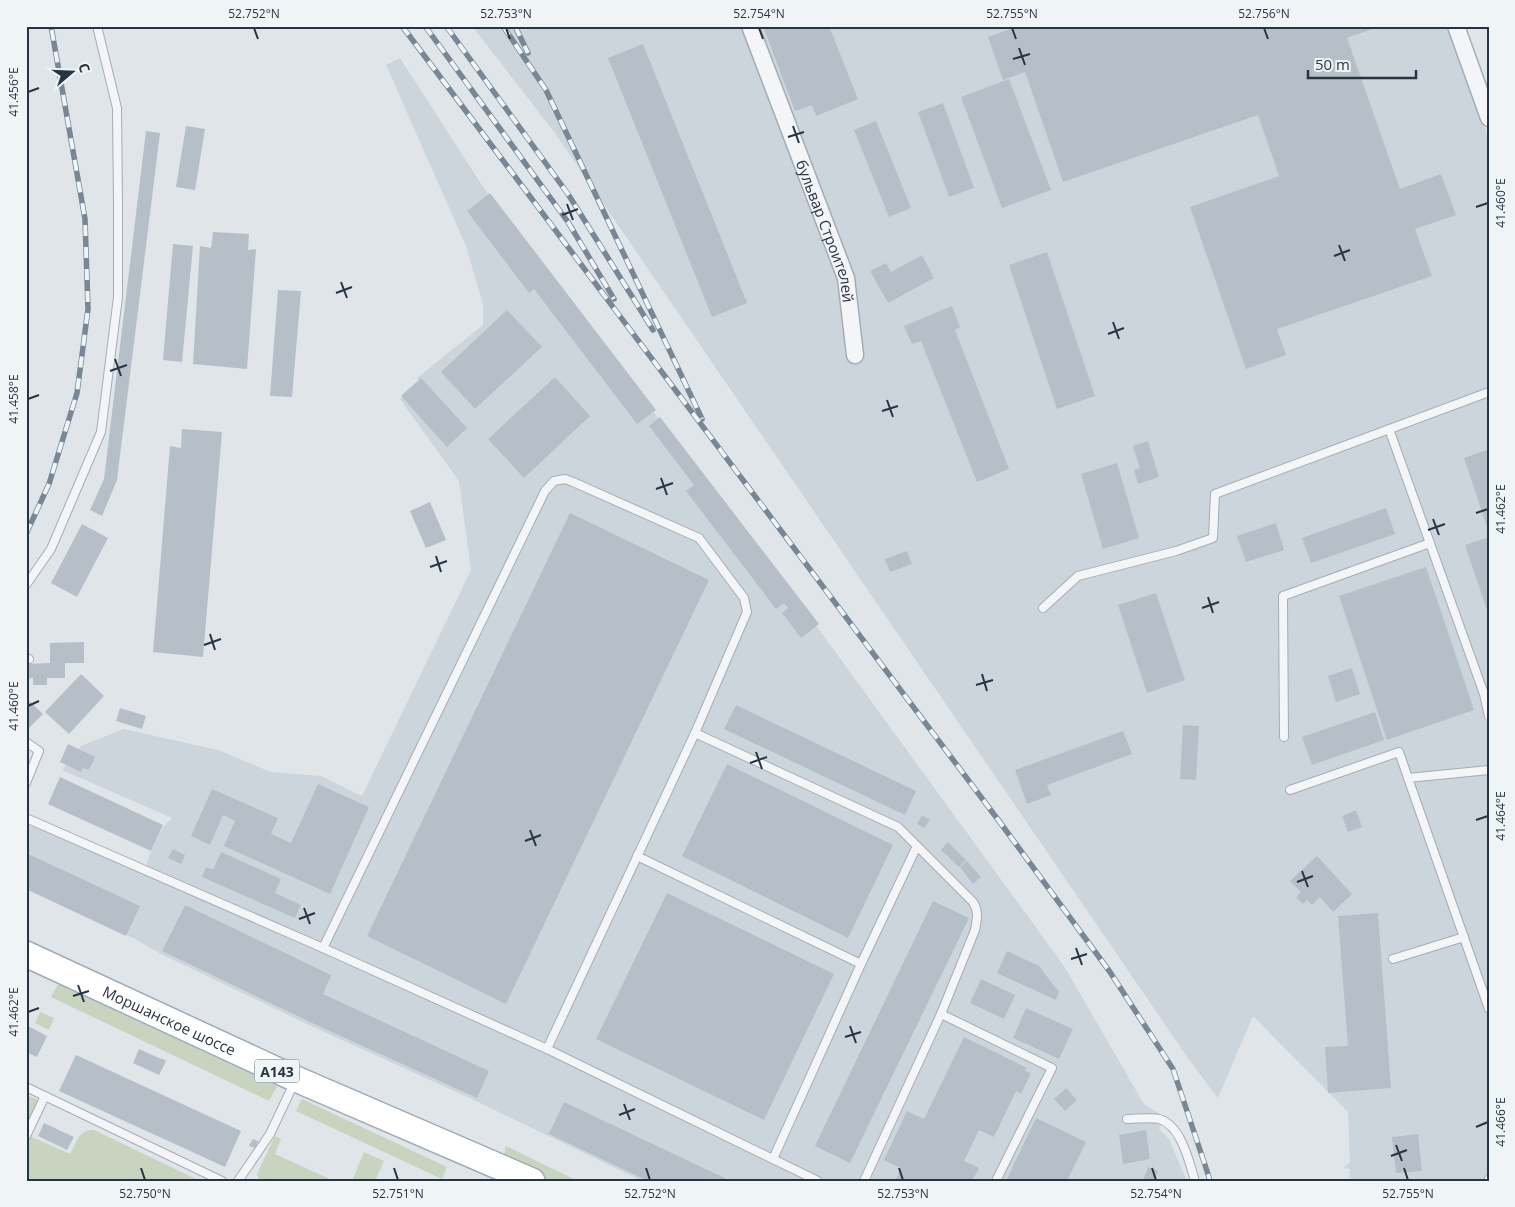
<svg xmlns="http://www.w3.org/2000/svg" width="1515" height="1207" font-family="'Open Sans',sans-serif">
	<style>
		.built { fill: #cdd5dc }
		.green { fill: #c8d4c0 }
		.building { fill: #b6bfc7 }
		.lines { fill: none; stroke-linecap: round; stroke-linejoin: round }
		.service-casing { stroke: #a5adb4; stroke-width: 10 }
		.minor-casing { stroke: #a5adb4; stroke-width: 19 }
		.primary-casing { stroke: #9eabb6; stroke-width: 28 }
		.service { stroke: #f3f5f8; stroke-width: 8 }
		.minor { stroke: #f3f5f8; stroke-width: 16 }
		.primary { stroke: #fff; stroke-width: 25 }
		.rail-casing { stroke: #788795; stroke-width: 5.5 }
		.rail { stroke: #eff4f7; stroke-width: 4; stroke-dasharray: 11; stroke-linecap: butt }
		.ticks { fill: none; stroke: #273542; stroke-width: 2 }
		.labels { text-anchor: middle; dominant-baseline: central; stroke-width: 4; stroke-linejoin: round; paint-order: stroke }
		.shield { fill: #eff4f7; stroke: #636e78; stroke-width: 1 }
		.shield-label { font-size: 14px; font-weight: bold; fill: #273542 }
		.street-label { font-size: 15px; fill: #273542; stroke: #eff4f7 }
		.neatline { fill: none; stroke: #273542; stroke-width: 2 }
		.ticks-label { font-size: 12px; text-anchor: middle; fill: #273542 }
	</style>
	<rect width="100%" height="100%" fill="#e0e5ea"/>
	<!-- built -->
	<g class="built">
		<polygon points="472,26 1449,26 1489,139 1489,1181 1349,1181 1350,1169 1343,1168 1350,1162 1348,1112 1253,1016 1218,1098 1192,1064 555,133"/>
		<polygon points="400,58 489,196 799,602 1064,966 1144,1104 1164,1117 1159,1129 1169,1139 1187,1181 642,1181 476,1101 309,1025 161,954 135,939 26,889 26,823 144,873 150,854 163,827 172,818 62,770 81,746 124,729 218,750 271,772 321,776 362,796 471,570 459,481 400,399 420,381 417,378 483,325 483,305 466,246 386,65"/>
	</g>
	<!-- green -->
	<g class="green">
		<polygon points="58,984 277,1086 269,1101 51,997"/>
		<polygon points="40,1012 54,1018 49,1030 35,1023"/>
		<polygon points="26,1095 38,1100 26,1126"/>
		<polygon points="302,1099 447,1167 442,1179 296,1111"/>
		<path d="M89,1130H94L200,1181H26V1144L30,1136L70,1154C75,1145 78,1133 89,1130Z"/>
		<polygon points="275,1136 281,1139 275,1154 334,1181 259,1181 257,1174"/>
		<polygon points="506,1146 578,1181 551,1181 537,1174 502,1162"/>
		<polygon points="364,1152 384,1161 375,1181 352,1181"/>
	</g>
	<!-- building -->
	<g class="building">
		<polygon points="763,26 829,26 858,99 816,116 812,105 795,111"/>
		<polygon points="1019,26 1381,26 1347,38 1400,189 1441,174 1456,215 1415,229 1432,276 1277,329 1286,355 1246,369 1190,207 1279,176 1258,115 1063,182 1025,72 1003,80 988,37"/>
		<polygon points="643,44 747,303 712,317 608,58"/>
		<polygon points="1009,79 1051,190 1002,208 961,97"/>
		<polygon points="943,103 974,188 949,197 918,112"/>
		<polygon points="876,121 911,208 889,217 854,130"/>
		<polygon points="186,126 205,129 195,190 176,187"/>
		<polygon points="146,131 160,133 117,480 102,516 90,510 104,479"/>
		<polygon points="490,193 656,410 637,424 534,289 529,293 467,211"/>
		<polygon points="213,232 249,234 248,250 256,249 247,369 193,364 200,246 211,248"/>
		<polygon points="173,244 193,246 182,362 163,360"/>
		<polygon points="1047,252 1095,396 1057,409 1009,265"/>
		<polygon points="922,255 934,278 888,303 870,271 886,263 891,272"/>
		<polygon points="278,290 301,291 292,397 270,396"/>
		<polygon points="952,306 960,327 955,330 1009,469 977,482 921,341 912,344 904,326"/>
		<polygon points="507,310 542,347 475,409 441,372"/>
		<polygon points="555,377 590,416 524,478 488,439"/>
		<polygon points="421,378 467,428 447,447 401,396"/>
		<polygon points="660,417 819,624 801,638 782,613 788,608 784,603 776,609 686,491 694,485 649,426"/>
		<polygon points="182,429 222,432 203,657 153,652 170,446 181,448"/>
		<polygon points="1148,441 1159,477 1138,484 1134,470 1140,468 1133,446"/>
		<polygon points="1489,449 1489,530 1488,530 1464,458"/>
		<polygon points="1117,463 1139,538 1103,549 1081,474"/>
		<polygon points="430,502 446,540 426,548 410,511"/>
		<polygon points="1386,508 1395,534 1311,563 1302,538"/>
		<polygon points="570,513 709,580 506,1004 367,936"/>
		<polygon points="1276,523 1284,550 1246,562 1237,536"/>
		<polygon points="82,524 108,538 77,597 51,583"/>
		<polygon points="1489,537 1489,613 1488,613 1465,545"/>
		<polygon points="907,551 912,564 890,572 885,559"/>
		<polygon points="1426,567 1474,710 1387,740 1339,596"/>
		<polygon points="1156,593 1185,680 1147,693 1118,605"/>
		<polygon points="84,642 84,663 65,663 65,678 47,678 47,685 33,685 33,678 27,679 26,664 50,663 50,643"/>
		<polygon points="1352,668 1360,694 1336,702 1328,676"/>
		<polygon points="81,674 104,696 69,734 45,712"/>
		<polygon points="26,698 43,714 26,731"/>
		<polygon points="736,705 916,791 905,815 724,729"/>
		<polygon points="120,708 146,716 142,729 116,721"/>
		<polygon points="1375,712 1384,740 1312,765 1302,737"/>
		<polygon points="1183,725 1199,726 1196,780 1180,779"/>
		<polygon points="1123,731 1132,754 1047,785 1051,795 1027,804 1015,770"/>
		<polygon points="68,744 95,757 89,770 83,768 81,772 60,762"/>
		<polygon points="727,764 893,845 848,938 682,856"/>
		<polygon points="60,777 163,825 151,851 48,804"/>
		<polygon points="318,784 369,807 330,894 224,846 235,821 223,815 210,845 191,836 212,789 278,818 271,834 291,843"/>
		<polygon points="1356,810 1362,827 1348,832 1342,816"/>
		<polygon points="922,815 930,820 924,828 917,824"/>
		<polygon points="948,842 966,860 959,867 941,850"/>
		<polygon points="173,849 185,855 181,864 168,858"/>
		<polygon points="221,852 281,879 275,893 301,905 295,918 202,877 206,867 213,870"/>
		<polygon points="26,853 140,906 126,936 26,889"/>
		<polygon points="1317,856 1352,894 1333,912 1320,897 1312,905 1307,900 1303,904 1296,897 1301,892 1290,881"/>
		<polygon points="967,861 981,877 973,884 960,867"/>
		<polygon points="667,893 834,974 764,1120 596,1039"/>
		<polygon points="933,901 969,918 850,1163 815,1146"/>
		<polygon points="185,905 331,975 323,994 489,1071 477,1098 310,1022 162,951"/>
		<polygon points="1378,913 1391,1088 1328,1093 1325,1047 1348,1046 1338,916"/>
		<polygon points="1007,951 1039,966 1059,992 1056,1000 997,973"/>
		<polygon points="981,979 1015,995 1004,1019 970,1003"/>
		<polygon points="1026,1008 1073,1029 1059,1059 1013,1038"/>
		<polygon points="26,1025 47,1036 37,1057 26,1052"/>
		<polygon points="964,1037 1027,1068 1025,1071 1031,1073 1021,1094 1016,1091 994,1137 979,1130 964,1161 979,1168 972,1181 895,1181 901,1168 884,1160 907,1111 924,1119"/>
		<polygon points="139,1049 161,1059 161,1058 166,1061 159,1075 133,1063"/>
		<polygon points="76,1055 241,1131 225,1167 59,1091"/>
		<polygon points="1066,1088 1077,1100 1065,1111 1054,1099"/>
		<polygon points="564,1102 731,1181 648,1181 549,1134"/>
		<polygon points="1036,1118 1086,1142 1067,1181 1006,1181"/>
		<polygon points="44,1123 74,1137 67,1150 38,1136"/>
		<polygon points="1146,1130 1150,1159 1123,1164 1119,1135"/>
		<polygon points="1418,1134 1422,1171 1396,1173 1392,1137"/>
		<polygon points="253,1139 258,1141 255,1148 249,1146"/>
		<polygon points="1148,1167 1158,1171 1154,1181 1143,1181"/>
	</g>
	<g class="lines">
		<!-- service casing -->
		<g class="service-casing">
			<g id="service">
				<polyline points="1389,429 1484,694 1489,716"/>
				<polyline points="26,585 51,549 101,432 118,297 118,205 117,108 97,26"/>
				<polyline points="1043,608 1078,576 1176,551 1213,538 1215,494 1489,392"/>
				<polyline points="26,660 29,659"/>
				<polyline points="1284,737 1283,596 1430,543"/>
				<polyline points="26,742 39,751 26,783"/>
				<polyline points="1489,770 1408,778 1489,1009"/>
				<polyline points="1290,790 1399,752 1408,778"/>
				<polyline points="26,818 323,948 547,1049 818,1181"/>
				<path d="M917,846L973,902C979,911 977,919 975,930L941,1014"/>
				<polyline points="637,856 861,964"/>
				<polyline points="323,948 545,491 554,481 565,479 573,482 699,538 744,598 747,612 695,733"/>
				<polyline points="1393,959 1464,937"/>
				<polyline points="547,1049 695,733 898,827 917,846 861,964 773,1159"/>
				<polyline points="26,1087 222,1181"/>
				<path d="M1127,1119C1136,1119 1151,1117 1159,1119C1181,1125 1189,1161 1195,1181"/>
				<polyline points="26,1136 45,1096"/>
				<polyline points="238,1181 270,1134 295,1081"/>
				<polyline points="864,1181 941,1014 1052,1068 996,1181"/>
				<polyline points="1488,1181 1489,1179"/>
			</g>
		</g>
		<!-- minor casing -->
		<g class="minor-casing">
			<g id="minor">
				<path id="s1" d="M750,26L846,278L855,355"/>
				<polyline points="1456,26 1489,118"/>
			</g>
		</g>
		<!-- primary casing -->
		<g class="primary-casing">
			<g id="primary">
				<path id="s2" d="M26,954L296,1079L532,1181"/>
			</g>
		</g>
		<!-- service -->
		<use href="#service" class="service"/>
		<!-- minor -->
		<use href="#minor" class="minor"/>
		<!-- primary -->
		<use href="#primary" class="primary"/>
		<!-- rail casing -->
		<g class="rail-casing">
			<g id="rail">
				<polyline points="402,26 999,821 1110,972 1173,1069 1207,1171 1210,1181"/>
				<polyline points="425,26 568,222 614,299"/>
				<polyline points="446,26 568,194 653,330"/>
				<polyline points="503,26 546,90 702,419"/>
				<polyline points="515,26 528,53"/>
				<polyline points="26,534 49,484 77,393 88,309 85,219 51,26"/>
			</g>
		</g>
		<!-- rail -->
		<use href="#rail" class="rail"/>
	</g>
	<!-- ticks -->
	<path class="ticks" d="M254,28L258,39M506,28L510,39M759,28L763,39M1012,28L1016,39M1264,28L1268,39M1019,48L1025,65M1013,59L1030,54M28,92L39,88M793,126L799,143M788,137L804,132M567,204L573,220M1476,207L1488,203M562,215L578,209M1339,245L1345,261M1334,256L1350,250M341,282L347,298M336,293L352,287M1113,322L1119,339M1108,334L1124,328M115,359L121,376M110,371L127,365M28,399L39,395M887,400L893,417M882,411L898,406M661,478L667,495M656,489L673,483M1476,513L1488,509M1433,519L1439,535M1428,530L1445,524M436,556L441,572M430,567L447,561M1208,597L1213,613M1202,608L1219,602M210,634L215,650M204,645L221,639M982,674L987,691M976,685L993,680M28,706L39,701M756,752L762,769M750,763L767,757M1476,820L1488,816M530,830L536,846M525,841L541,835M1302,871L1308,887M1297,882L1313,876M304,908L310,924M299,919L315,913M1076,948L1082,965M1071,959L1087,954M78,985L84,1002M73,996L89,991M28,1012L39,1008M850,1026L856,1043M845,1037L861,1032M624,1104L630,1120M619,1115L635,1109M1476,1127L1488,1122M1396,1145L1402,1161M1391,1156L1407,1150M141,1168L145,1180M394,1168L398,1180M646,1168L650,1180M899,1168L903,1180M1152,1168L1156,1180M1404,1168L1408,1180"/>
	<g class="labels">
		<!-- shield labels -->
		<rect class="shield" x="254.5" y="1059.5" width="45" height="23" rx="4"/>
		<g class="shield-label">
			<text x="277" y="1071">А143</text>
		</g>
		<!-- street labels -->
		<g class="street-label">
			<text stroke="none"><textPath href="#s1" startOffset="219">бульвар Строителей</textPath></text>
			<text stroke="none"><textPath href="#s2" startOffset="158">Моршанское шоссе</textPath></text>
		</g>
	</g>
	<!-- border -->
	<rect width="1515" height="1207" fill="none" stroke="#eff4f7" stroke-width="55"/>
	<!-- north arrow -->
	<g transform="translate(72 72) rotate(71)" stroke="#eff4f7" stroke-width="4" paint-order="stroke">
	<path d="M0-4L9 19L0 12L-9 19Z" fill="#273542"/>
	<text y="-8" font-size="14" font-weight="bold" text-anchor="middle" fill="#273542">С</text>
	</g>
	<!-- scale -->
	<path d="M1308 70v8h108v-8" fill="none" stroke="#273542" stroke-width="2.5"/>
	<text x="1315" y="70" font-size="15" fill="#273542" stroke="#eff4f7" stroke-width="4" paint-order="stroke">50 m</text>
	<rect x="28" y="28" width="1460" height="1152" class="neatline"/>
	<g class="ticks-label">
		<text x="254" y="18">52.752°N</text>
		<text x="506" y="18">52.753°N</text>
		<text x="759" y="18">52.754°N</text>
		<text x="1012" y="18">52.755°N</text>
		<text x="1264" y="18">52.756°N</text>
		<text transform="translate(14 92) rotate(-90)" y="4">41.456°E</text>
		<text transform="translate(1501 203) rotate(-90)" y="4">41.460°E</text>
		<text transform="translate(14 399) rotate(-90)" y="4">41.458°E</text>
		<text transform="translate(1501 509) rotate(-90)" y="4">41.462°E</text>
		<text transform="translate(14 706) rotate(-90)" y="4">41.460°E</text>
		<text transform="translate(1501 816) rotate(-90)" y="4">41.464°E</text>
		<text transform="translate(14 1012) rotate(-90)" y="4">41.462°E</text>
		<text transform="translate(1501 1122) rotate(-90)" y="4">41.466°E</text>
		<text x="145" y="1198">52.750°N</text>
		<text x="398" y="1198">52.751°N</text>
		<text x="650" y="1198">52.752°N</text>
		<text x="903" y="1198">52.753°N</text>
		<text x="1156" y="1198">52.754°N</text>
		<text x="1408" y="1198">52.755°N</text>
	</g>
</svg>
